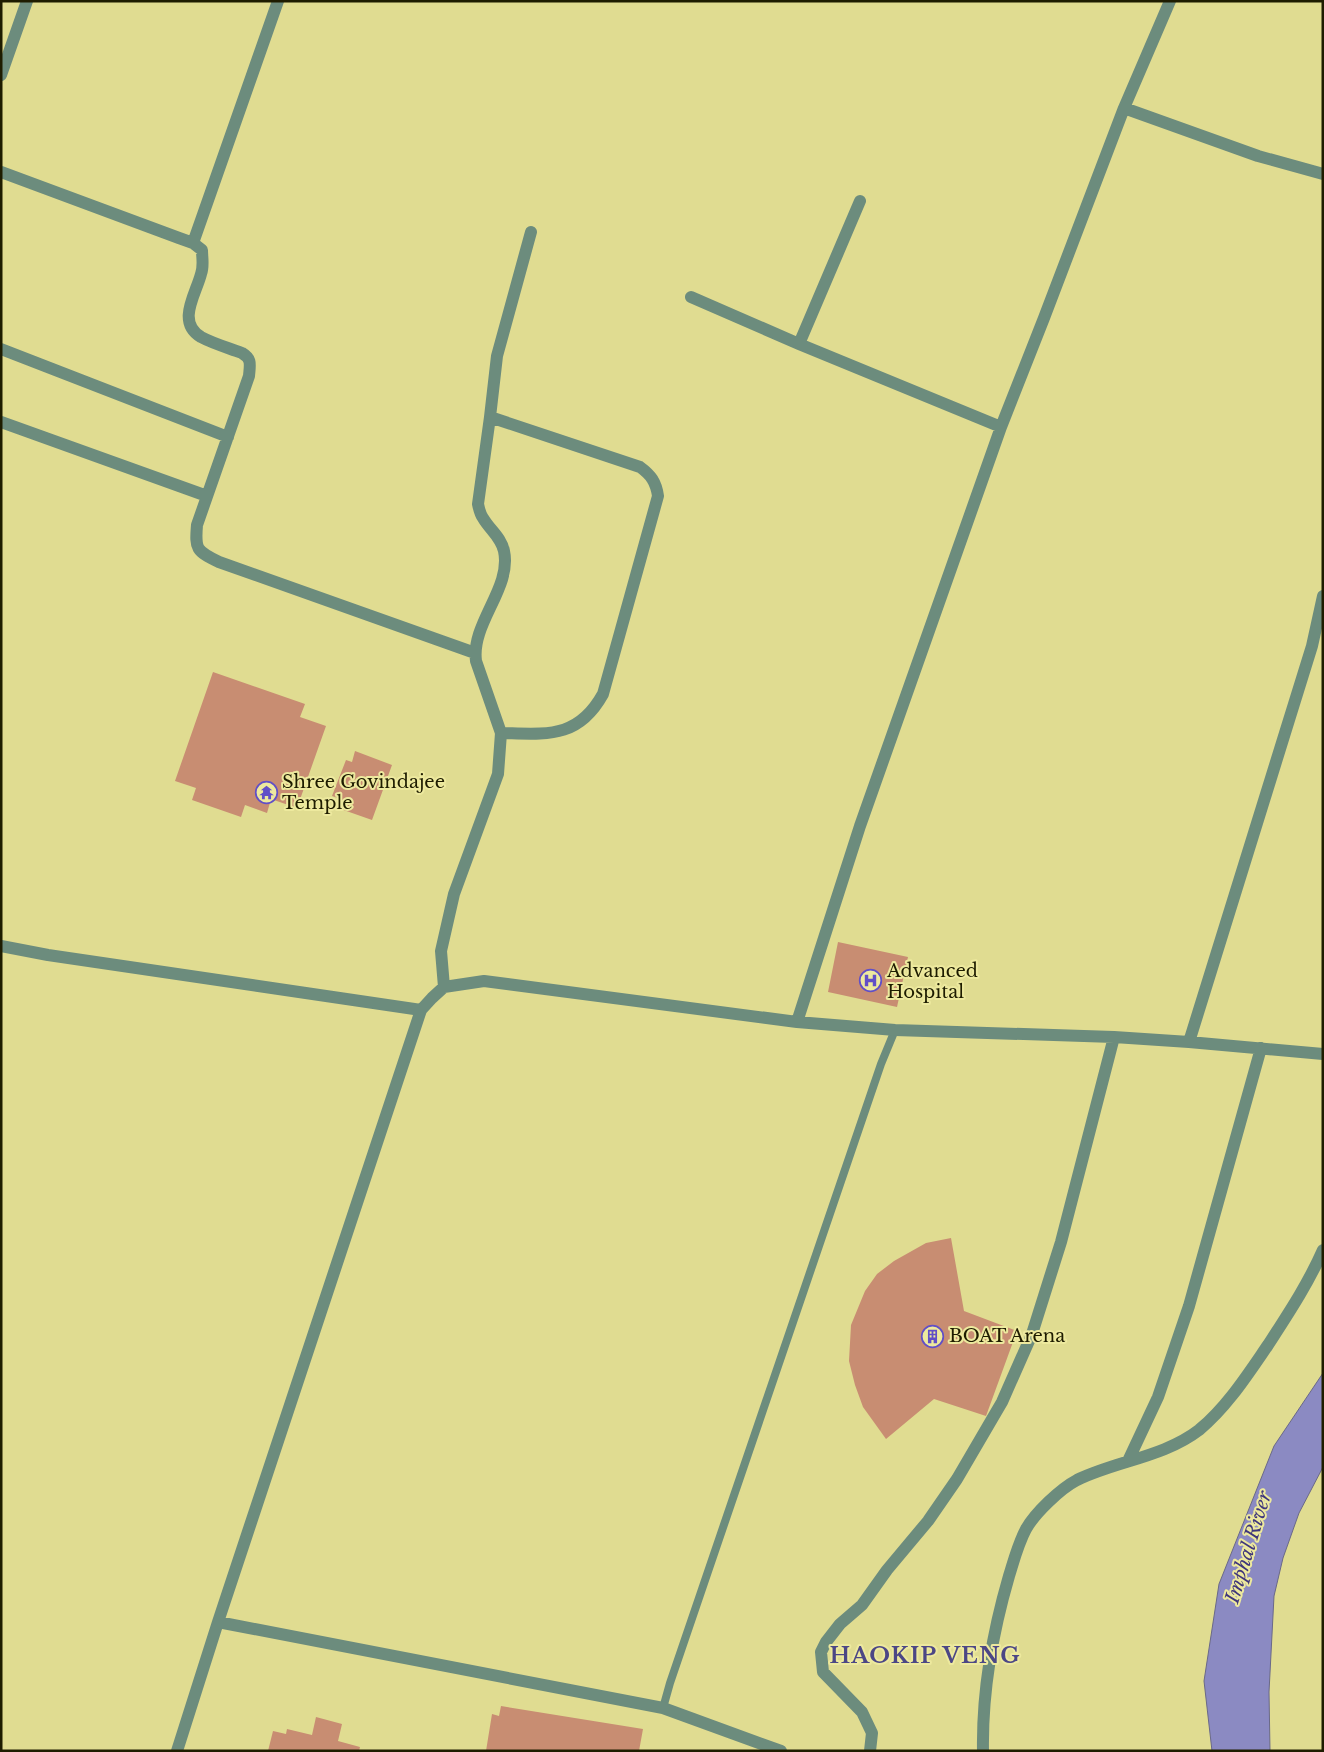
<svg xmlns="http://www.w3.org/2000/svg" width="1324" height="1752" font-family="'Libre Baskerville',serif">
  <rect width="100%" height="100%" fill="#e0dc91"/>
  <path fill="#8b8ac2" stroke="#6a6988" d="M1323,1373V1467L1299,1513L1283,1558L1274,1596L1269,1692L1270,1751H1212L1204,1681L1219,1584L1274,1446Z"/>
  <path fill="#c88d72" d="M213,672L305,704L300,717L326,726L297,808L271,799L267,813L245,805L241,817L192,800L196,788L175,781Z
    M355,751L392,765L372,820L335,807L338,798L332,796L346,760L352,762Z
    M838,942L908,957L897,1007L828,992Z
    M951,1238L964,1311L1017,1331L986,1416L934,1399L886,1439L863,1407L855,1385L849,1361L851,1325L865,1291L877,1274L894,1261L926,1243Z
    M501,1706L643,1729L639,1751H486L492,1714L499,1716Z
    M316,1717L342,1724L338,1741L360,1747L359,1751H268L273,1731L286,1734L287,1729L312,1735Z"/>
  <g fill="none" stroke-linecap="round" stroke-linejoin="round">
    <path stroke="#6c8c7d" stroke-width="8" d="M663,1708L670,1683L881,1064L895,1030"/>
    <path stroke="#6c8c7d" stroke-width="12" d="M1,75L27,1
      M1124,108L1258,156L1323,174
      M1,172L179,238L193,243L202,250C202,258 204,266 201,274C196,294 176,322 201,337C214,344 229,348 242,353C252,359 250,364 249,376L197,525C195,549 196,551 219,562L475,653
      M193,243L278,1
      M691,297L799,344L1001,427
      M799,344L860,201
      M1,349L228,437
      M490,417L640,467C651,475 656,482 658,496L603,694C578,739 547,734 501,733
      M1,422L207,496
      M1,946L48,955L421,1010
      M444,987L441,951L454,894L498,774L501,733L476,661C471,623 512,588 504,551C501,537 490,530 483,518C480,514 479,509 478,504L490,417L497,356L531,232
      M797,1022L860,826L1001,427L1044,318L1124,108L1170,1
      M1189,1042L1312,646L1323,596
      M1128,1461L1158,1397L1189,1306L1261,1048
      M218,1622L663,1708L781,1751
      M177,1751L218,1622L421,1010L432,998L444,987L484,981L797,1022L895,1030L1114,1037L1189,1042L1323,1054
      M870,1751L872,1733L862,1712L823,1672L821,1652L826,1642L840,1624L862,1605L887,1570L928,1521L957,1479L1002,1402L1032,1334L1061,1242L1114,1037
      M983,1751C982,1693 993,1631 1009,1576C1014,1560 1018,1544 1026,1529C1035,1513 1060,1489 1077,1480C1116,1461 1164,1457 1199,1430C1227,1407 1248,1374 1268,1345C1288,1314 1308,1284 1323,1250"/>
  </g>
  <defs>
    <symbol id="temple-ring" viewBox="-11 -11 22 22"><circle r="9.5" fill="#ede99e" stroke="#614fc7" stroke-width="1.5"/><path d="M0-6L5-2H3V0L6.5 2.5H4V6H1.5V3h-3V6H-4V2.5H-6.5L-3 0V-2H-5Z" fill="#614fc7"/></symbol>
    <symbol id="hospital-ring" viewBox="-11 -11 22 22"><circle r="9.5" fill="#ede99e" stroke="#614fc7" stroke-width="1.5"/><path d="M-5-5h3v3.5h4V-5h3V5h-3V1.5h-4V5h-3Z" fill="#614fc7"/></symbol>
    <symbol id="building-ring" viewBox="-11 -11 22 22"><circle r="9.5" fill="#ede99e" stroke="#614fc7" stroke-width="1.5"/><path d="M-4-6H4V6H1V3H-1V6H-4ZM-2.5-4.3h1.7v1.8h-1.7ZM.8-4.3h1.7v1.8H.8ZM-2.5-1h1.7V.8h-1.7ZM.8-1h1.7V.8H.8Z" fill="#614fc7"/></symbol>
  </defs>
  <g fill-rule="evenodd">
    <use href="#temple-ring" x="254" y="780" width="25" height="25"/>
    <use href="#hospital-ring" x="858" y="968" width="25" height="25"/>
    <use href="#building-ring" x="920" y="1324" width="25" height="25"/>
  </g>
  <g text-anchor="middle" stroke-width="4" stroke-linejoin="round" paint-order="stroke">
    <g font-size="18" fill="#1e1c00" stroke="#ede99e" text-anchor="start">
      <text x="282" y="788">Shree Govindajee<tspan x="282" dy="21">Temple</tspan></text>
      <text x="887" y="977">Advanced<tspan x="887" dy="21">Hospital</tspan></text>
      <text x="949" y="1342">BOAT Arena</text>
    </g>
    <g font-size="19" font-style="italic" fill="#3f367b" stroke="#ede99e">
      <text transform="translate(1248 1547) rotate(-73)" y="7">Imphal River</text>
    </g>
    <g font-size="22" font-weight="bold" letter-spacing="1" fill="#4c4785" stroke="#ede99e">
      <text x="925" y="1663">HAOKIP VENG</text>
    </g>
  </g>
  <rect width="1324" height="1752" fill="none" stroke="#1e1c00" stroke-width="5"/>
</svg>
